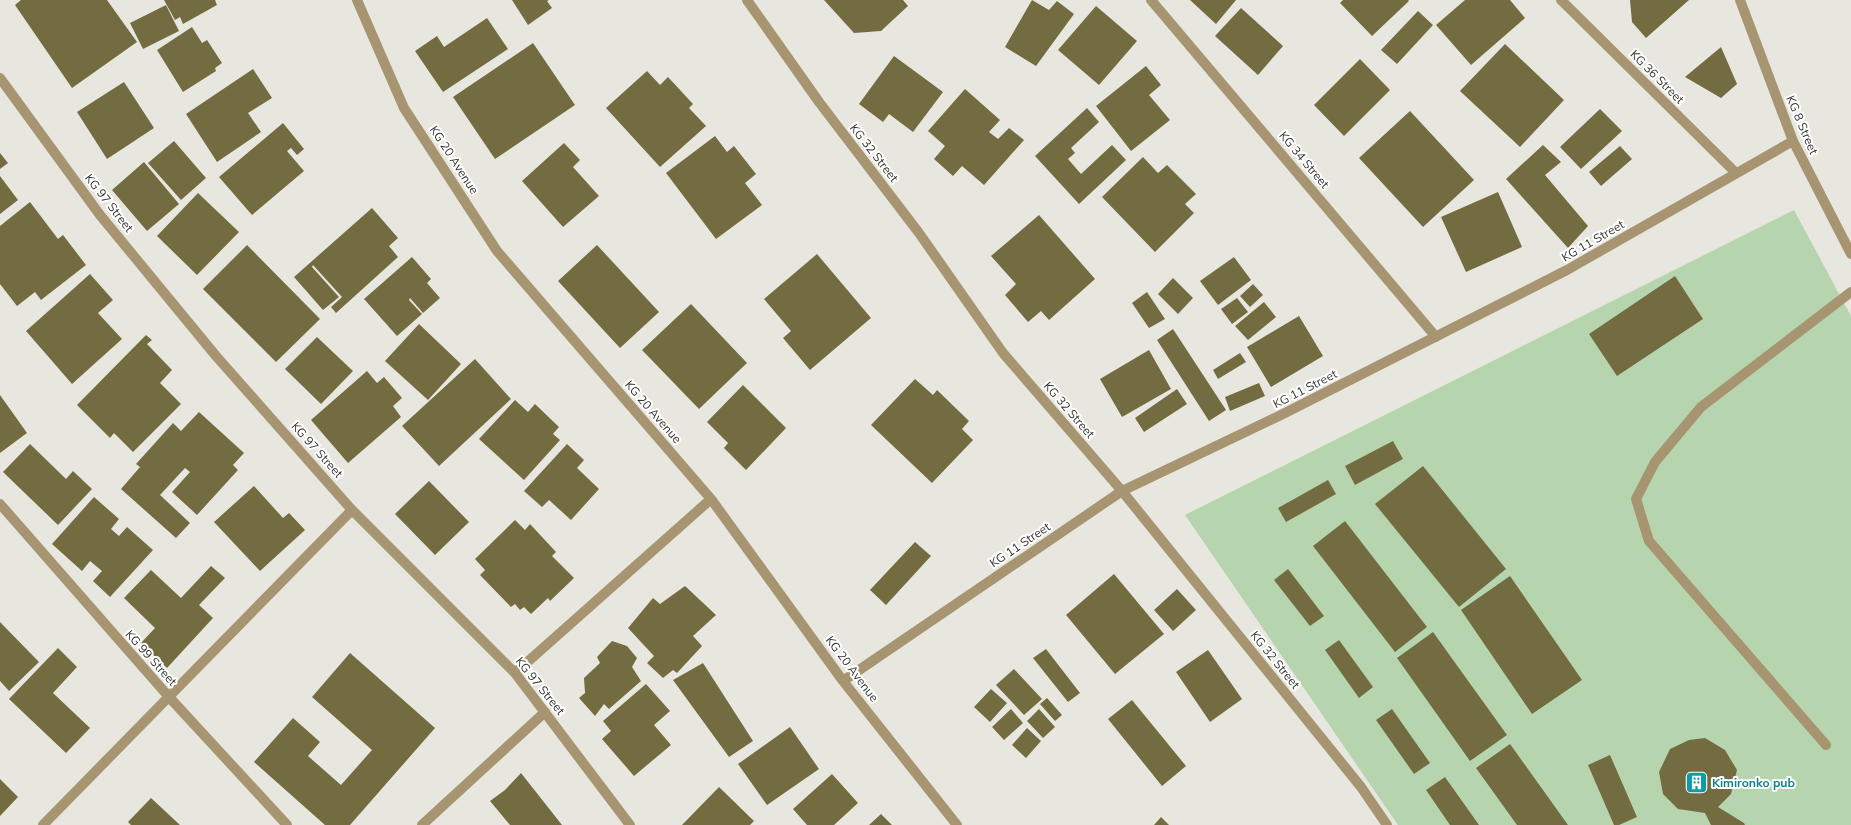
<svg xmlns="http://www.w3.org/2000/svg" width="1851" height="825" font-family="Mulish,sans-serif">
  <rect width="100%" height="100%" fill="#e8e7df"/>
  <path fill="#b6d5af" d="M1794,210L1851,316V825H1398L1185,515Z"/>
  <path fill="#736c41" d="M21,0H107L137,42L72,88L15,5Z
    M164,0H215L217,5L183,24L180,17L175,20Z
    M512,0H549L547,1L552,8L528,25Z
    M824,0H903L908,6L881,31L854,33Z
    M1032,0L1049,10L1057,1L1074,14L1036,66L1005,47Z
    M1190,0H1236L1216,24Z
    M1343,0H1408L1409,1L1372,36L1340,3Z
    M1465,0H1510L1525,18L1471,65L1436,25Z
    M1630,0H1689L1646,38L1632,22Z
    M166,5L179,31L143,49L130,23Z
    M1096,6L1137,41L1099,85L1058,50Z
    M1241,8L1283,46L1258,75L1215,36Z
    M1418,11L1433,25L1397,64L1381,50Z
    M487,18L508,49L443,92L415,51L437,36L444,47Z
    M192,27L202,43L207,40L222,63L215,68L216,71L183,92L157,50Z
    M533,43L575,105L495,159L453,97Z
    M1505,44L1564,100L1520,147L1460,91Z
    M1721,47L1737,84L1721,98L1685,77Z
    M894,56L943,92L913,132L889,114L883,122L859,104Z
    M1360,59L1390,90L1344,136L1314,105Z
    M1146,66L1161,85L1149,95L1170,120L1131,151L1096,106Z
    M253,69L272,98L248,113L261,132L217,162L186,114Z
    M647,71L660,85L668,77L693,104L689,108L706,126L660,167L606,108Z
    M124,82L154,128L107,159L77,112Z
    M965,89L1000,120L989,132L998,139L1009,128L1024,140L984,185L962,166L953,176L934,159L945,146L928,131Z
    M1087,108L1099,122L1071,148L1075,153L1068,159L1081,174L1112,145L1126,160L1079,204L1035,156Z
    M1600,109L1622,131L1581,169L1560,147Z
    M1410,111L1474,180L1423,227L1359,158Z
    M283,123L304,149L297,155L291,148L287,151L304,171L252,215L219,177Z
    M715,136L727,152L734,146L756,174L745,183L762,205L716,239L666,173Z
    M174,141L206,178L181,200L148,163Z
    M564,143L580,160L573,167L599,196L563,227L522,181Z
    M1543,145L1561,162L1545,175L1588,226L1568,248L1506,179Z
    M1620,146L1632,159L1601,186L1589,172Z
    M0,153L8,163L0,169Z
    M1143,157L1158,173L1167,165L1196,194L1185,204L1194,213L1155,252L1102,197Z
    M144,162L179,204L147,231L112,190Z
    M0,176L18,200L0,214Z
    M1498,192L1522,247L1466,272L1441,217Z
    M198,193L239,232L197,275L157,236Z
    M30,202L58,239L63,235L86,265L41,300L35,292L17,306L0,284V226Z
    M372,208L398,238L389,246L398,257L336,313L331,307L342,297L313,265L312,267L339,297L323,310L294,277Z
    M1039,215L1095,279L1049,320L1041,311L1028,322L1005,295L1016,284L991,256Z
    M247,245L320,319L276,362L203,289Z
    M597,245L659,312L620,348L558,281Z
    M817,254L871,318L810,370L783,338L791,331L764,299Z
    M412,257L431,279L427,283L440,298L423,313L410,298L409,300L422,314L397,336L364,299Z
    M1234,257L1251,280L1218,305L1200,281Z
    M90,274L113,300L98,313L122,339L72,384L26,331Z
    M1675,276L1703,319L1617,376L1589,334Z
    M1173,278L1193,298L1178,314L1158,294Z
    M1253,284L1263,295L1250,307L1240,296Z
    M1147,292L1165,319L1149,328L1132,303Z
    M1237,298L1248,312L1232,324L1221,309Z
    M1264,302L1276,317L1248,340L1235,326Z
    M691,304L747,363L699,409L642,350Z
    M1299,316L1323,356L1271,387L1247,347Z
    M419,324L461,364L428,400L385,361Z
    M1173,329L1226,410L1209,421L1157,340Z
    M146,335L152,340L147,344L172,370L160,383L181,404L133,452L114,433L110,438L77,405Z
    M317,337L353,371L321,404L285,369Z
    M1149,350L1171,389L1122,417L1100,379Z
    M1240,353L1246,362L1218,379L1213,370Z
    M475,359L511,399L439,466L402,426Z
    M367,371L377,383L384,377L402,398L393,406L401,417L348,463L311,420Z
    M915,379L933,395L937,390L969,421L962,429L973,440L932,483L871,425Z
    M1259,383L1265,396L1230,411L1225,397Z
    M743,385L786,428L746,470L724,448L728,443L707,422Z
    M1177,389L1187,404L1144,432L1135,418Z
    M0,395L27,433L0,453Z
    M515,400L528,412L535,404L559,427L553,434L560,440L524,480L479,439Z
    M199,412L244,453L233,465L238,470L197,515L172,492L190,472L185,468L160,495L190,523L176,538L121,489L140,467L136,464L173,423L181,431Z
    M1393,441L1403,459L1355,485L1345,466Z
    M30,444L66,479L73,471L92,489L58,525L3,472Z
    M567,444L584,460L577,468L599,489L571,520L549,500L542,507L524,491Z
    M1423,466L1506,569L1459,607L1375,504Z
    M1328,480L1336,494L1286,522L1278,508Z
    M429,481L469,522L435,555L395,514Z
    M254,486L283,518L289,513L305,530L260,571L214,522Z
    M94,497L119,519L111,529L119,536L127,527L153,550L110,597L93,581L102,571L90,561L82,571L52,544Z
    M515,520L525,530L530,524L556,552L552,556L574,578L550,601L548,598L531,614L524,607L520,610L515,604L511,607L480,575L485,570L475,559Z
    M1345,521L1427,627L1395,652L1313,546Z
    M915,542L931,556L886,605L870,590Z
    M211,566L225,578L199,605L213,618L167,668L141,643L155,628L124,598L151,570L181,598Z
    M1288,569L1324,616L1310,626L1274,580Z
    M1114,574L1164,634L1115,674L1066,615Z
    M1510,576L1582,680L1532,714L1461,610Z
    M685,586L716,615L693,636L702,646L677,673L673,670L663,678L647,663L654,656L628,628L653,598L660,604Z
    M1177,589L1196,610L1173,631L1154,610Z
    M0,622L39,662L9,691L0,681Z
    M1433,632L1507,735L1470,761L1397,658Z
    M1339,640L1373,687L1359,698L1325,650Z
    M612,641L627,646L637,658L632,667L641,681L609,709L604,704L595,716L579,698L585,693L584,678L600,663L597,657Z
    M58,648L77,667L53,693L90,728L66,753L9,699Z
    M1046,649L1080,693L1068,702L1033,658Z
    M1208,650L1242,699L1210,722L1176,672Z
    M350,653L435,728L350,825H325L254,762L293,718L320,742L308,756L341,785L372,750L312,697Z
    M703,663L753,741L729,757L673,680Z
    M1014,669L1042,699L1024,715L996,685Z
    M646,684L670,711L654,725L671,745L634,776L602,739L611,731L603,721Z
    M991,689L1007,703L990,722L974,707Z
    M1047,698L1062,715L1055,721L1040,704Z
    M1132,700L1186,766L1162,786L1108,719Z
    M1011,709L1023,723L1004,740L992,727Z
    M1039,709L1055,727L1043,738L1027,721Z
    M1392,709L1430,763L1414,774L1376,720Z
    M790,727L819,769L767,805L738,764Z
    M1027,728L1041,741L1026,758L1012,745Z
    M1705,738L1725,750L1737,770L1731,794L1718,807L1744,823L1745,825H1711L1705,813L1678,809L1663,794L1659,772L1670,749L1689,740Z
    M1510,744L1568,825H1517L1476,768Z
    M1610,755L1637,817L1619,825H1614L1588,765Z
    M521,773L562,825H510L490,801L505,790Z
    M832,774L858,803L834,825H807L793,809Z
    M1445,777L1479,825H1450L1426,790Z
    M0,779L18,797L0,816Z
    M719,787L754,821L750,825H682Z
    M151,798L180,825H131L128,822Z
    M881,814L892,825H869Z
    M1161,817L1169,825H1154Z"/>
  <g fill="none" stroke-linecap="round" stroke-linejoin="round">
    <path stroke="#a69570" stroke-width="10" d="M1826,745L1649,541L1636,499L1655,462L1701,407L1851,292"/>
    <path stroke="#a69570" stroke-width="10" d="M357,0L404,108L497,251L711,499L843,681L957,825
      M747,0L819,102L919,233L1003,353L1122,491L1361,787L1387,825
      M1151,0L1436,337
      M1561,0L1736,173
      M1740,0L1793,141L1851,254
      M0,78L100,215L216,356L352,510L515,673L630,825
      M0,504L169,697L287,825
      M515,673L711,499
      M843,681L1122,491L1281,415L1567,270L1793,141
      M43,825L352,510
      M422,825L545,712"/>
  </g>
  <defs>
    <symbol id="building-square" viewBox="-11 -11 22 22"><rect x="-9" y="-9" width="18" height="18" rx="4" fill="#0f9aa8" stroke="#fff"/><path d="M-4-6H4V6H1V3H-1V6H-4ZM-2.5-4.3h1.7v1.8h-1.7ZM.8-4.3h1.7v1.8H.8ZM-2.5-1h1.7V.8h-1.7ZM.8-1h1.7V.8H.8Z" fill="#fff"/></symbol>
  </defs>
  <g fill-rule="evenodd">
    <use href="#building-square" x="1684" y="770" width="25" height="25"/>
  </g>
  <g text-anchor="middle" stroke-width="4" stroke-linejoin="round" paint-order="stroke">
    <g font-size="12" fill="#343330" stroke="#fff">
      <text transform="translate(1657 77) rotate(45)" y="4">KG 36 Street</text>
      <text transform="translate(1802 125) rotate(67)" y="4">KG 8 Street</text>
      <text transform="translate(874 153) rotate(52)" y="4">KG 32 Street</text>
      <text transform="translate(454 160) rotate(57)" y="4">KG 20 Avenue</text>
      <text transform="translate(1304 160) rotate(50)" y="4">KG 34 Street</text>
      <text transform="translate(109 203) rotate(52)" y="4">KG 97 Street</text>
      <text transform="translate(1593 241) rotate(-30)" y="4">KG 11 Street</text>
      <text transform="translate(1305 389) rotate(-27)" y="4">KG 11 Street</text>
      <text transform="translate(1069 410) rotate(49)" y="4">KG 32 Street</text>
      <text transform="translate(653 412) rotate(49)" y="4">KG 20 Avenue</text>
      <text transform="translate(317 450) rotate(48)" y="4">KG 97 Street</text>
      <text transform="translate(1020 545) rotate(-34)" y="4">KG 11 Street</text>
      <text transform="translate(151 658) rotate(48)" y="4">KG 99 Street</text>
      <text transform="translate(1275 660) rotate(51)" y="4">KG 32 Street</text>
      <text transform="translate(852 669) rotate(53)" y="4">KG 20 Avenue</text>
      <text transform="translate(540 686) rotate(51)" y="4">KG 97 Street</text>
    </g>
    <g font-size="12" font-weight="bold" fill="#0d838f" stroke="#fff" text-anchor="start">
      <text x="1712" y="787">Kimironko pub</text>
    </g>
  </g>
</svg>
